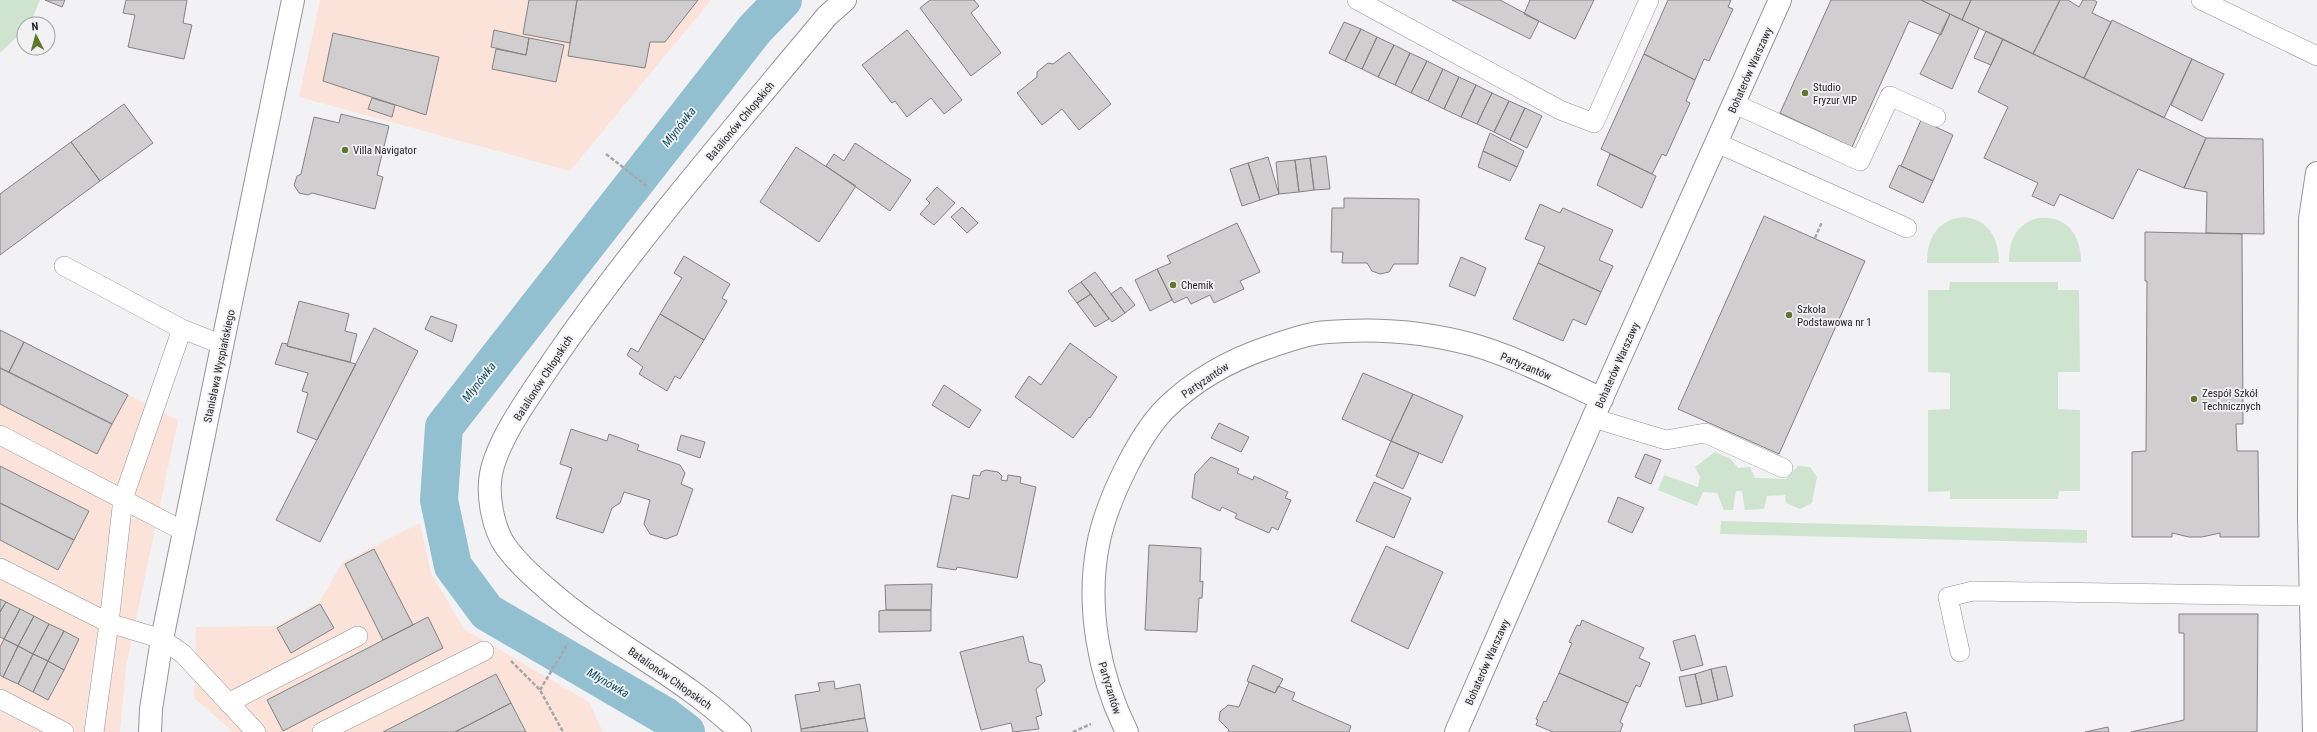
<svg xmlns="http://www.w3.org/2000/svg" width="2317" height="732" font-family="'Roboto Condensed',sans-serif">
  <rect width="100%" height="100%" fill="#f2f2f5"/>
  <path fill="#fbe3da" d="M320,0H711L570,171L299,97Z
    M24,342L178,420L126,667L120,732H0V368L9,372Z
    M420,523L431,573L464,629L589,702L603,732H233L194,698L196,627L276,626L319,602L343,562Z"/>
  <path fill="#cee4ce" d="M0,0H40L30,24H24V30L0,53Z
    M1963,217C1989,219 1999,239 1999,263H1927C1927,239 1937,220 1963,217Z
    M2038,218C2067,215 2081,235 2081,262H2009C2009,241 2016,224 2038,218Z
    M1950,282H2058V290H2079L2080,372H2058V409L2080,410V491H2059L2058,499H1950V491L1928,492V410L1950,409V373L1928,372V290H1949Z
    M1715,452L1731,459L1738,468L1750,467L1755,478L1786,479L1798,466L1810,467L1817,477L1812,503L1800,509L1786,503L1785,495L1767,496L1764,509L1745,510L1742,491H1736L1733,510H1724L1717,493L1703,492L1697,506L1658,490L1664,475L1698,487L1700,477L1695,467Z
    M1721,521L2087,530V543L1720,534Z"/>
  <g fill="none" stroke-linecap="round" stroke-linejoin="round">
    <path stroke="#92c0d1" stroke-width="38" d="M686,732L665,716L487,612L453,566L439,500L444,427L755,29L783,0"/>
  </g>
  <path fill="#d1ced0" stroke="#838183" d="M45,0H65L62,7Z
    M126,0H187L183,23L192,25L184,59L128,47L135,15L123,13Z
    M529,0H577L570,43L523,34Z
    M577,0H698L665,42H650L645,68L568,56Z
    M930,0H974L979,6L971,13L1001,53L971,76L920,8Z
    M1452,0H1500L1539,21L1530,39Z
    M1530,0H1594L1575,39L1524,14Z
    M1668,0H1731L1728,7L1733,9L1709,61L1704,59L1695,80L1644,54Z
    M1831,0H1921L1950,14L1941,35L1909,21L1852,147L1780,113Z
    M1921,0H1971L1962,20Z
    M1971,0H2060L2033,54L1962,20Z
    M2060,0H2068L2079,7L2083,0H2094L2097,2L2092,13L2111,22L2084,78L2033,54Z
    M1950,14L1979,28L1952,89L1920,74Z
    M2112,20L2192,59L2164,118L2084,78Z
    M1344,22L1361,29L1345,61L1329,53Z
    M1361,29L1377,37L1362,69L1345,61Z
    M494,30L529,38L526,55L491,47Z
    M907,30L962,100L944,114L931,98L907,117L895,101L892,103L862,65Z
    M1986,31L2003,39L1991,65L1974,58Z
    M333,33L439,57L426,115L323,81Z
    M1377,37L1394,45L1378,77L1362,69Z
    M529,38L564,45L556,82L492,69L496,49L526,55Z
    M2003,39L2206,138L2184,188L2138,169L2113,219L2060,194L2054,206L2032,196L2038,183L1984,158L2008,107L1978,92Z
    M1394,45L1410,53L1395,85L1378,77Z
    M1069,52L1111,104L1079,130L1062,109L1042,125L1017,93L1037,77V72L1048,63L1053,64Z
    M1410,53L1427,61L1411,93L1395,85Z
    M1644,54L1695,80L1686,101L1690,103L1666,156L1662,154L1652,174L1601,149Z
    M2192,59L2224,74L2202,121L2171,105Z
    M1427,61L1443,69L1428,101L1411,93Z
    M1443,69L1459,77L1444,109L1428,101Z
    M1459,77L1476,85L1461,117L1444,109Z
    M1476,85L1492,93L1477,124L1461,117Z
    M1492,93L1509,101L1494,132L1477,124Z
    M372,98L395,105L392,117L368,109Z
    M1509,101L1525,108L1510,140L1494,132Z
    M124,104L153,143L100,181L71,142Z
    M1525,108L1542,116L1527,148L1510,140Z
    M341,114L389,126L377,175L383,177L375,209L312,193L308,195L299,193L294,185L297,176L301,174L314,117L339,123Z
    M1921,120L1953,135L1933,181L1901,166Z
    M1490,133L1524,151L1517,167L1483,151Z
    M2206,138L2263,139L2264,234L2206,233L2207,192L2184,188Z
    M71,142L100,181L0,255V194Z
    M855,143L911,180L890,211L826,166L834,154L844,161Z
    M796,147L856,186L819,242L760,202Z
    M1483,151L1517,167L1510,181L1478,167Z
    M1610,154L1656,176L1642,208L1597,185Z
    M1326,156L1330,189L1314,190L1310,158Z
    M1268,157L1279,194L1260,200L1248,163Z
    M1310,158L1314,190L1299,192L1295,160Z
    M1295,160L1299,192L1279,194L1276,162Z
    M1248,163L1260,200L1242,206L1230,169Z
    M1899,165L1933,181L1923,203L1889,187Z
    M937,187L955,203L934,225L920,214L930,203L926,199Z
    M1344,198L1419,199L1418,264H1394L1389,272L1380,274L1372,271L1367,263H1342L1343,252H1331L1332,208H1344Z
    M1540,204L1560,213L1563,208L1613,230L1599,260L1613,266L1601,292L1538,263L1545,247L1525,239Z
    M962,207L978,223L967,233L951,217Z
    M1764,216L1865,261L1779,454L1678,409Z
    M1237,223L1260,272L1240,281L1244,289L1214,303L1210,295L1191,304L1187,297L1174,303L1157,269L1171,263L1167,256Z
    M2145,232L2242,234L2243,424H2236L2237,451H2258L2259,537H2220V533L2202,537H2189L2172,533V537H2132V452L2146,451L2147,281H2145Z
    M684,256L730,284L722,298L727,301L704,340L660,314L682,278L674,273Z
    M1461,257L1486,268L1475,296L1449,286Z
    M1538,263L1601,292L1586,325L1573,319L1563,341L1513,319Z
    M1157,269L1172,300L1150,311L1135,280Z
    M1095,272L1125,313L1112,322L1081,282Z
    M1081,282L1091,294L1077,303L1068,291Z
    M1121,287L1135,305L1125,313L1111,294Z
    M1091,294L1109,319L1095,327L1077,303Z
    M299,301L349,314L345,331L357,334L350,362L287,346Z
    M660,314L704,340L680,379L675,376L667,391L639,374L643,367L627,355L631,348L638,352Z
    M431,316L457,325L452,342L425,329Z
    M374,328L418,351L320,542L276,520Z
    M0,330L24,342L9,372L0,368Z
    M24,342L128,395L112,424L9,372Z
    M282,343L288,344L287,346L356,364L317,440L297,432L308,393L302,391L308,373L275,364Z
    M1070,343L1117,377L1090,418L1089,417L1073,438L1015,397L1029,376L1041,385Z
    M0,368L112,424L97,454L0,404Z
    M1363,373L1413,394L1391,441L1342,419Z
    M944,385L981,410L969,428L932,405Z
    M1413,394L1463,416L1442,463L1391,441Z
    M1219,423L1249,437L1241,452L1211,438Z
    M571,429L607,441L609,434L639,445L637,450L680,465L685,473L681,484L693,489L677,535L666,539L650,534L644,524L650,500L624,492L620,503L612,508L603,533L556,518L572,468L560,464Z
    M681,435L705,442L700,458L677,450Z
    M1391,441L1419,453L1403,489L1376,476Z
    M1645,454L1661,460L1651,484L1635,477Z
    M1211,457L1239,469L1237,473L1253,480L1254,476L1288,492L1285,498L1291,500L1278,530L1272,527L1269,533L1235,518L1237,514L1222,507L1220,511L1192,498L1195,474Z
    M0,466L89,511L74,540L0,503Z
    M986,470L998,472L1002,476L1001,480L1007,481L1008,475L1021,477L1020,483L1036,487L1017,578L957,567L956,570L937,567L952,495L969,499L973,475L980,476L981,472Z
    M1374,482L1411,498L1394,538L1356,521Z
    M1618,497L1644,508L1632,533L1608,522Z
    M0,503L74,540L58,570L0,540Z
    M1149,545L1201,548L1200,582L1203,581L1202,598H1199L1197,632L1145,630Z
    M1386,546L1443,572L1408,649L1351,621Z
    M374,549L413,625L383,640L345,564Z
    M932,584L931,610H886L885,585Z
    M0,599L6,602L0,612Z
    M6,602L20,609L4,639L0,637V612Z
    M320,604L334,628L291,653L277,628Z
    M20,609L34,616L18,646L4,639Z
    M886,610H931V631L879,632V611Z
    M2179,614H2258L2257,732H2131L2184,720V633H2179Z
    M34,616L49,624L33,654L18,646Z
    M428,617L443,648L283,731L267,700Z
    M1582,620L1644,648L1639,658L1650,663L1640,687L1636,685L1628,703L1559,673L1572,643L1569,642L1577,625L1580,626Z
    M49,624L64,631L48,661L33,654Z
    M64,631L79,639L64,670L48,661Z
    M1695,635L1703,665L1681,671L1673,641Z
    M1023,636L1029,662L1041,665L1045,681L1036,689L1042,715L1036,717L1039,729L1013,732L1011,723L981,730L960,652Z
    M4,639L18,646L3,677L0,675V647Z
    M18,646L33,654L18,684L3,677Z
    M33,654L48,661L33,692L18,684Z
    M48,661L64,670L48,700L33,692Z
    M1253,665L1283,679L1275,693L1247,681Z
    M1726,666L1733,696L1718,700L1711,669Z
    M1711,669L1718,700L1702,704L1695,674Z
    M1559,673L1628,703L1620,722L1623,724L1620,732H1553L1536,725L1538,720L1536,719L1544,701L1546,702Z
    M496,674L511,703L455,732H383Z
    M1695,674L1702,704L1686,707L1679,677Z
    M834,681L835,689L860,684L865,718L801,729L795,695L820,691L818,683Z
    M1249,682L1275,693L1278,686L1295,693L1292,700L1351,726L1349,732H1228L1229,730L1219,720L1220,712L1228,705L1239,707Z
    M511,703L526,732H455Z
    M1906,712L1911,732H1855L1854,725Z
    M865,718L868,732H801V729Z
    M2108,727L2109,732H2085Z"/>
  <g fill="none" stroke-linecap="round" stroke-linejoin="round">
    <defs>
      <path id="service" d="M1357,0L1560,110L1594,123L1649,0
        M2201,0L2317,56
        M1735,104L1860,161L1890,96L1936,117
        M1717,143L1907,228
        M64,266L182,329L223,345
        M1593,418L1666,440L1705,433L1783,468
        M0,435L185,532
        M0,568L109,623L162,639L183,654L256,732
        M1960,652L1948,597L1973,591L2311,596
        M0,699L64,732
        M228,703L358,636
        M94,732L109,623L123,499L182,329
        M322,732L484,651"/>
      <path id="minor" d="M150,732L151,709L162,639L293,0
        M740,732C682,675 606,642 546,588C532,576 517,562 506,547C493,529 487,496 491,474C498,437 534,390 555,358C638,238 734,128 827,16L845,0
        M1127,732C1099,676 1086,607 1098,545C1103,518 1114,492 1126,468C1136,448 1148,427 1164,410C1194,380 1232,359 1272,346C1290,340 1309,333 1328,332C1376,328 1427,332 1474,345C1518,358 1560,380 1602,399
        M1456,732L1593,418L1780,0"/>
      <path id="tertiary" d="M2314,732L2309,518L2310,219L2317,173"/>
    </defs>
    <use href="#service" stroke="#949497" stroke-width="20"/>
    <use href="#minor" stroke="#949497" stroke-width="24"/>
    <use href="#tertiary" stroke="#949497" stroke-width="24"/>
    <path stroke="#a7a7a9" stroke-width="2.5" stroke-dasharray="4 2" stroke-linecap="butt" d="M606,154L647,186
      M1815,238L1822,222
      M511,661L540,690L563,732
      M540,690L568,643
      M1073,732L1091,724"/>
    <use href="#service" stroke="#fff" stroke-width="19"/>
    <use href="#minor" stroke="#fff" stroke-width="22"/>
    <use href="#tertiary" stroke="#fff" stroke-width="22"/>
  </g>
  <g fill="#5e782b" stroke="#f2f2f5" stroke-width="1.5">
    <circle cx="1805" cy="93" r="4"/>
    <circle cx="345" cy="150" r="4"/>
    <circle cx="1173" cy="285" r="4"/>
    <circle cx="1789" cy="315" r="4"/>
    <circle cx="2194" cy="399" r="4"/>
  </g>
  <g text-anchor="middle" stroke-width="3.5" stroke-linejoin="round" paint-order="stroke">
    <g font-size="11" fill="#282829" stroke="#f2f2f5">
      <text transform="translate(1750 70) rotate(-66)" y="4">Bohaterów Warszawy</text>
      <text transform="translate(740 121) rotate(-50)" y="4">Batalionów Chłopskich</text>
      <text transform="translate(1617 365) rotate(-66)" y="4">Bohaterów Warszawy</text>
      <text transform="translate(219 366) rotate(-78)" y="4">Stanisława Wyspiańskiego</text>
      <text transform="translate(1526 366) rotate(23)" y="4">Partyzantów</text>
      <text transform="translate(543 378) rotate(-57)" y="4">Batalionów Chłopskich</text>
      <text transform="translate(1205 380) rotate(-34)" y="4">Partyzantów</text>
      <text transform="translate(1487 662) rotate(-66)" y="4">Bohaterów Warszawy</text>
      <text transform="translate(670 678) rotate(35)" y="4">Batalionów Chłopskich</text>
      <text transform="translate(1110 688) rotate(73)" y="4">Partyzantów</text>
    </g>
    <g font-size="11" fill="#282829" stroke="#f2f2f5" text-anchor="start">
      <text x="1813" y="91">Studio<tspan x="1813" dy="13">Fryzur VIP</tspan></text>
      <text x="353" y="154">Villa Navigator</text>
      <text x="1181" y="289">Chemik</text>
      <text x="1797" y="313">Szkoła<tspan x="1797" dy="13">Podstawowa nr 1</tspan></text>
      <text x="2202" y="397">Zespół Szkół<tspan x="2202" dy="13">Technicznych</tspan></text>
    </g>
    <g font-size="12" font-style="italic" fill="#0f4e60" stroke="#f2f2f5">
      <text transform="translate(679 127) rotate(-52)" y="4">Młynówka</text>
      <text transform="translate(479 382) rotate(-52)" y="4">Młynówka</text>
      <text transform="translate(608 683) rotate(30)" y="4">Młynówka</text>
    </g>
  </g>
  <g transform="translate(36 36) rotate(354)"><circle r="19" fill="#f2f2f5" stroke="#a1a1a3"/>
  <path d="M0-3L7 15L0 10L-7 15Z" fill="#5e782b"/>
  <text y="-6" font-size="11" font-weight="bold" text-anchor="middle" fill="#282829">N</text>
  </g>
</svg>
